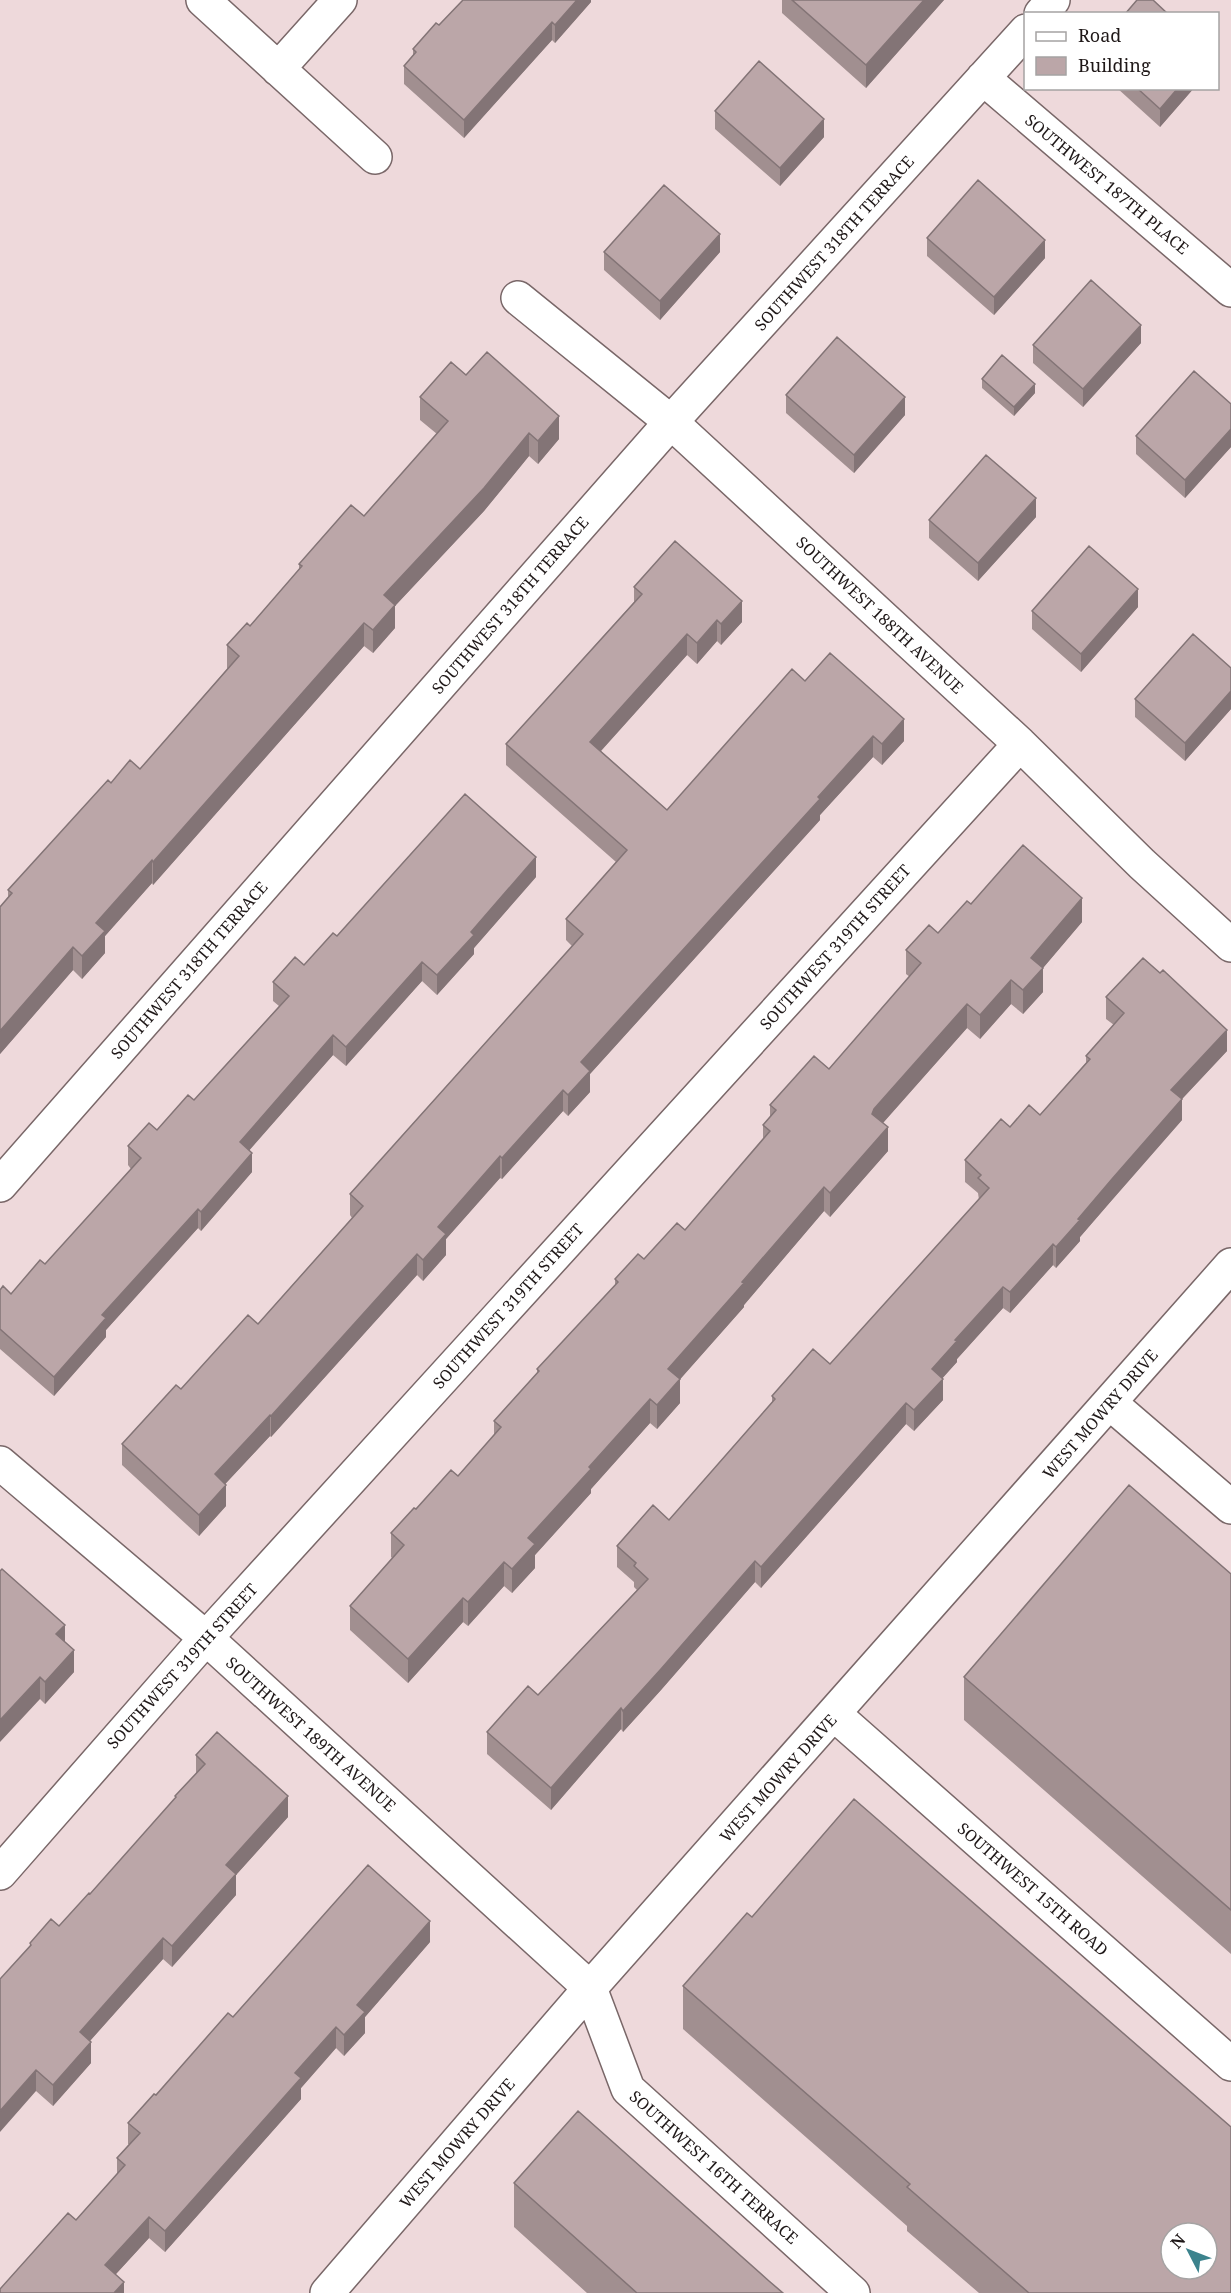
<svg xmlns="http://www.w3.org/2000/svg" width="1231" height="2293" font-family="'Noto Serif',serif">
  <rect width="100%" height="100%" fill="#eed9db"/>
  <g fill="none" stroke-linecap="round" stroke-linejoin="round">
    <defs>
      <path id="minor" d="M203,0L375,157
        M1041,14L1053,0
        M278,69L340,0
        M983,78L1231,290
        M518,298L671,422L1020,744L1142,864L1231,945
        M0,1185L671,422L1026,31
        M1110,1403L1231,1507
        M0,1463L206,1638L590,1988L628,2089L853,2293
        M834,1714L1231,2064
        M0,1873L206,1638L1020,744
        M327,2293L590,1988L1231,1265"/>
    </defs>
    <use href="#minor" stroke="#796768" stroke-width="36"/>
    <use href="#minor" stroke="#fff" stroke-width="33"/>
  </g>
  <path fill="#a18f90" d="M591,0V2L555,43L552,40L464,138L404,84V66L413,56V49L439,25Z
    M782,0H944L866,88L782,13Z
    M1117,88H1194L1160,127Z
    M715,111L824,137L780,186L715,129Z
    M927,238L1045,258L994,315L927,256Z
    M604,252H720L660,320L604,270Z
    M1141,343L1083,407L1033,363V345Z
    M466,375L559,439L538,464L529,456L484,511L395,606V628L373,653L364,646L153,885L152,883L105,936V953L82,979L73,970L0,1054V907L8,897V890L111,783L140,769L227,669V645L250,626L299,570V564L364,516L437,434L420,420V397Z
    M982,379L1035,393L1014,416L982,388Z
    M786,395L905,415L854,473L786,413Z
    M1231,404V447L1185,498L1136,454V436Z
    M1036,517L978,581L929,538V520Z
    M634,587L742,622L721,645L717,641L697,664L687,655L601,751L667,810L805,681L904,741L882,765L873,757L820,815V820L590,1074V1092L568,1116L563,1111L502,1179L500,1178L446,1239V1255L423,1281L417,1275L271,1437L270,1436L225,1484L226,1506L199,1536L122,1465V1444L181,1389L258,1324L352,1218L350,1215V1194L572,946L566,940V919L616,862L506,765V744L634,602Z
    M1138,607L1081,672L1032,629V611Z
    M1231,668V709L1185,761L1135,717V699Z
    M536,877L474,948V954L437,995L422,981L346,1066L333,1055L249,1150L252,1172L201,1231L198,1228L106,1330V1337L54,1396L0,1349V1290L11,1294L45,1264L131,1169L128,1165V1146L157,1130L194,1100L279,1006L273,1001V982L304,965L337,936Z
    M971,904L1082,922L1043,968V992L1023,1014L1011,1004L980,1039L967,1028L883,1123L888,1151L830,1217L824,1211L744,1305V1307L680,1379V1403L657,1429L650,1423L591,1489V1493L535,1555V1568L512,1593L504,1586L468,1626L463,1622L408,1683L350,1630V1606L392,1558L391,1557V1533L416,1509L458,1476L494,1436V1421L537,1373V1369L615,1285V1279L685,1230L763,1139V1125L770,1117V1105L829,1069L910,977L906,974V950L938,933Z
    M1106,997L1227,1051L1182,1099V1120L1112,1200L1080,1237V1241L1056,1268L1053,1265L1010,1313L1003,1308L957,1359V1362L942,1378L943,1400L914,1431L906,1424L761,1588L755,1582L661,1690L623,1732L621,1729L551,1810L487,1754V1732L538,1695L637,1590L634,1587V1582L617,1567V1546L669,1520L772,1403V1396L830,1364L979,1200L978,1193L965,1182V1160L1010,1127L1040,1115L1086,1063V1056L1114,1025L1106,1019Z
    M0,1571L65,1642L74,1672L45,1704L40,1699Z
    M1231,1574V1954L964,1720V1677Z
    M196,1755L288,1817L236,1875V1895L172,1967L163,1959L90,2041L91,2063L53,2106L36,2091L30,1943L59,1926L90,1894L175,1799V1796L196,1774Z
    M430,1942L365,2017V2033L344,2056L336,2048L301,2088V2099L165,2252L149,2238L115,2275L124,2293L76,2220L117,2174V2158L129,2144H128V2123L233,2017Z
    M683,1986L1231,2293H979L907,2231V2226L683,2029Z
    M514,2183L783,2293H587L514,2227Z"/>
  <path fill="#837476" d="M577,0H591V2L555,43V25Z
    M924,0H944L866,88V65Z
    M552,22V40L464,138V120Z
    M1178,88H1194L1160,127V109Z
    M824,119V137L780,186V168Z
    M720,234V252L660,320V301Z
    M1045,240V258L994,315V297Z
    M1141,325V343L1083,407V389Z
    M1035,384V393L1014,416V407Z
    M905,397V415L854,473V455Z
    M559,416V439L538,464V441Z
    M1231,429V447L1185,498V480Z
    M529,433V456L484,511L395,606V628L373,653V630L384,595Z
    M1036,498V517L978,581V563Z
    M1138,589V607L1081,672V654Z
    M742,601V622L721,645V624Z
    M717,620V641L697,664V643Z
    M364,623V646L153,885V862Z
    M687,634V655L590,763V742Z
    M1231,691V709L1185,761V743Z
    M904,719V741L882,765V744Z
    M873,736V757L820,815V820L590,1074V1092L568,1116V1095L581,1062Z
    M536,857V877L474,948V954L437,995V975L471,932Z
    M152,860V883L105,936V953L82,979V956L96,923Z
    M1082,898V922L1043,968V992L1023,1014V990L1031,958Z
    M73,947V970L0,1054V1031Z
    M422,962V981L346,1066V1047Z
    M1011,980V1004L980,1039V1015Z
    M967,1004V1028L874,1133L872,1114L874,1109Z
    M1227,1030V1051L1182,1099V1120L1112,1200L1080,1237V1241L1056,1268V1247L1078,1219L1171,1090Z
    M333,1035V1055L240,1161V1142Z
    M563,1090V1111L502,1179V1158Z
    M888,1127V1151L830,1217V1193Z
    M252,1153V1172L201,1231V1212Z
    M500,1156V1178L446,1239V1255L423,1281V1260L438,1227Z
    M824,1187V1211L744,1305V1307L668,1393V1369Z
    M198,1209V1228L106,1330V1337L54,1396V1377L102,1315Z
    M1053,1244V1265L1010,1313V1292Z
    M417,1254V1275L271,1437V1416Z
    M1003,1287V1308L957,1359V1362L932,1390V1369L955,1340Z
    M680,1379V1403L657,1429V1405Z
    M943,1379V1400L914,1431V1410Z
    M650,1399V1423L591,1489V1493L535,1555V1568L512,1593V1569L528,1538L589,1467Z
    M906,1403V1424L761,1588V1567Z
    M270,1415V1436L215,1495V1474Z
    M226,1485V1506L199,1536V1515Z
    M755,1561V1582L661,1690L623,1732V1711Z
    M504,1562V1586L468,1626V1602Z
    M463,1598V1622L408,1683V1659Z
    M65,1625V1647L56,1634Z
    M74,1650V1672L45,1704V1682Z
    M40,1677V1699L0,1742V1720Z
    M621,1708V1729L551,1810V1788Z
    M288,1796V1817L236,1875V1895L172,1967V1946L226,1865Z
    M430,1921V1942L365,2017V2033L344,2056V2035L357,2005Z
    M163,1938V1959L80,2052V2032Z
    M336,2027V2048L301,2088V2099L165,2252V2231L295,2073Z
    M91,2042V2063L53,2106V2085Z
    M36,2070V2091L0,2132V2111Z
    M149,2217V2238L105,2286V2265Z
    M124,2282V2293H114Z"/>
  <path fill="#bba6a8" stroke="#837476" stroke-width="1.5" fill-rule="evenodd" d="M463,0H577L555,25L552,22L464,120L404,66L416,52L413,49L436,23L439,25Z
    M792,0H924L866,65Z
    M1137,0H1153L1168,14H1125Z
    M759,61L824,119L780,168L715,111Z
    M1137,88H1178L1160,109Z
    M978,180L1045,240L994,297L927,238Z
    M664,185L720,234L660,301L604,252Z
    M1091,280L1141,325L1083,389L1033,345Z
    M837,337L905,397L854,455L786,395Z
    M487,352L559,416L538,441L529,433L484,488L384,595L395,605L373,630L364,623L153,862L152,860L96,923L105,931L82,956L73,947L0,1031V907L12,893L8,890L108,780L111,783L130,760L140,769L239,656L227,645L247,623L250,626L302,566L299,564L351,505L364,516L448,421L420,397L451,362L466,375Z
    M1002,355L1035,384L1014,407L982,379Z
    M1194,371L1231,404V429L1185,480L1136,436Z
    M986,455L1036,498L978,563L929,520Z
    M675,541L742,601L721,624L717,620L697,643L687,634L590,742L667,810L792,669L805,681L830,653L904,719L882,744L873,736L818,797L820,799L581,1062L590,1071L568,1095L563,1090L502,1158L500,1156L438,1227L446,1234L423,1260L417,1254L271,1416L270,1415L215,1474L226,1485L199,1515L122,1444L176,1385L181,1389L248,1315L258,1324L363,1206L350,1194L583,934L566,919L627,850L506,744L642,594L634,587Z
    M1089,546L1138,589L1081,654L1032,611Z
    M1193,634L1231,668V691L1185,743L1135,699Z
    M465,794L536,857L471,932L474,935L437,975L422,962L346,1047L333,1035L240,1142L252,1153L201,1212L198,1209L102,1315L106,1318L54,1377L0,1329V1290L3,1286L11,1294L40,1260L45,1264L141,1158L128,1146L149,1123L157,1130L188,1095L194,1100L289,996L273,982L295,957L304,965L333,933L337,936Z
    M1023,845L1082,898L1031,958L1043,968L1023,990L1011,980L980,1015L967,1004L874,1109L872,1114L888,1127L830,1193L824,1187L742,1282L744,1283L668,1369L680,1379L657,1405L650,1399L589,1467L591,1469L528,1538L535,1544L512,1569L504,1562L468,1602L463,1598L408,1659L350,1606L404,1545L391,1533L414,1508L416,1509L451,1470L458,1476L501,1427L494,1421L539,1371L537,1369L618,1282L615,1279L638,1254L644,1259L677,1223L685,1230L770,1131L763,1125L776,1110L770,1105L814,1056L829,1069L921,963L906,950L929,925L938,933L967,901L971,904Z
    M1143,958L1160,973L1163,970L1227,1030L1171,1090L1182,1099L1112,1179L1078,1219L1080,1220L1056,1247L1053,1244L1010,1292L1003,1287L955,1340L957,1341L932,1369L943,1379L914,1410L906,1403L761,1567L755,1561L661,1669L623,1711L621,1708L551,1788L487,1732L528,1686L538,1695L648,1579L634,1566L636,1563L617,1546L653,1505L669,1520L775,1399L772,1396L813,1349L830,1364L989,1188L978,1178L981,1175L965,1160L1001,1119L1010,1127L1029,1105L1040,1115L1090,1059L1086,1056L1124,1013L1106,997Z
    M1129,1485L1231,1574V1910L964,1677Z
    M2,1569L65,1625L56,1634L74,1650L45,1682L40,1677L0,1720V1571Z
    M217,1732L288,1796L226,1865L236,1874L172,1946L163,1938L80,2032L91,2042L53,2085L36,2070L0,2111V1979L31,1945L30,1943L51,1919L59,1926L89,1893L90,1894L176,1797L175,1796L205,1764L196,1755Z
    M854,1799L1231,2127V2293H1029L907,2187L910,2184L683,1986L747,1913L752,1917ZM1171,2233H1207V2269H1171Z
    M368,1865L430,1921L357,2005L365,2012L344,2035L336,2027L295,2073L301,2078L165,2231L149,2217L105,2265L124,2282L114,2293H0V2289L68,2213L76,2220L125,2165L117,2158L140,2133L128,2123L154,2094L156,2095L228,2013L233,2017Z
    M578,2111L769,2281L783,2293H637L514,2183Z"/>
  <g text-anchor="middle" stroke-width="4.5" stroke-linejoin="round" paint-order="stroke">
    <g font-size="16" fill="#1f1818" stroke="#fff">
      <text transform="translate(1107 184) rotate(40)" y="6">SOUTHWEST 187TH PLACE</text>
      <text transform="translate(834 243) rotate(-48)" y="6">SOUTHWEST 318TH TERRACE</text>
      <text transform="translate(510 605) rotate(-49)" y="6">SOUTHWEST 318TH TERRACE</text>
      <text transform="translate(880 615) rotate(43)" y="6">SOUTHWEST 188TH AVENUE</text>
      <text transform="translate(835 947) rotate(-48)" y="6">SOUTHWEST 319TH STREET</text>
      <text transform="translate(189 970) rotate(-49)" y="6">SOUTHWEST 318TH TERRACE</text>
      <text transform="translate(508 1306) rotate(-48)" y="6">SOUTHWEST 319TH STREET</text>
      <text transform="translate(1100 1414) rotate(-49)" y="6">WEST MOWRY DRIVE</text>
      <text transform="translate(182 1666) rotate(-48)" y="6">SOUTHWEST 319TH STREET</text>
      <text transform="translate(311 1734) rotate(42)" y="6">SOUTHWEST 189TH AVENUE</text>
      <text transform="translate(778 1778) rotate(-48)" y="6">WEST MOWRY DRIVE</text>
      <text transform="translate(1033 1889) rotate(41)" y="6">SOUTHWEST 15TH ROAD</text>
      <text transform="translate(457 2143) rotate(-49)" y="6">WEST MOWRY DRIVE</text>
      <text transform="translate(714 2167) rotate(42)" y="6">SOUTHWEST 16TH TERRACE</text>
    </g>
  </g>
  <rect x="1024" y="12" width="195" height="78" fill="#ffffff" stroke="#a5a3a3" stroke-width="1.5"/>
  <rect x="1036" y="32" width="30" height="9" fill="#ffffff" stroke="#a5a3a3" stroke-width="1.5"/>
  <text x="1078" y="42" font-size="18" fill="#1f1818">Road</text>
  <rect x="1036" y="57" width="30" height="18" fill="#bba6a8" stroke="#a5a3a3" stroke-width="1.5"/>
  <text x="1078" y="72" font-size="18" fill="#1f1818">Building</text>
  <g transform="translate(1189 2251) rotate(312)"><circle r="28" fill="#ffffff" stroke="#a5a3a3" stroke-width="1.5"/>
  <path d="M0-4.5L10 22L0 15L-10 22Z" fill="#3c838d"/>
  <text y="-9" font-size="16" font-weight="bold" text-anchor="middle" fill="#1f1818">N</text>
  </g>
</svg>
